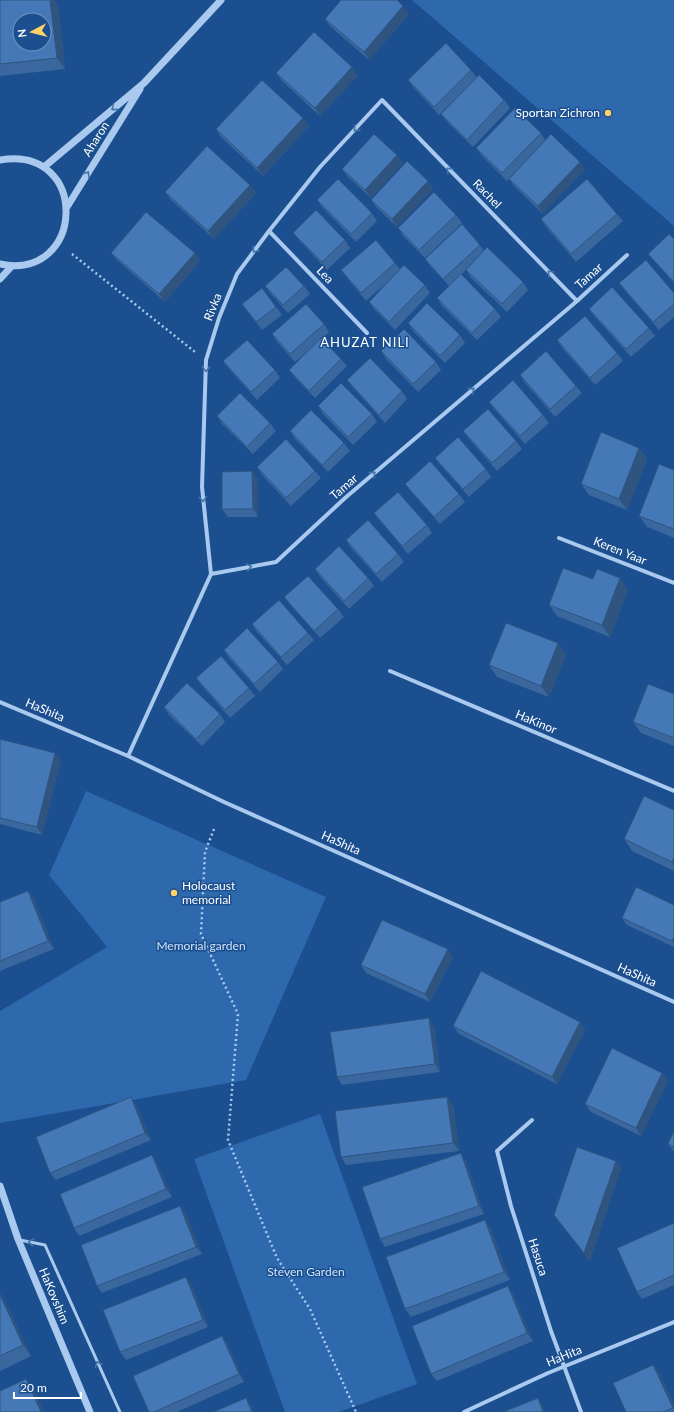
<svg xmlns="http://www.w3.org/2000/svg" width="674" height="1412" font-family="Lato,sans-serif">
  <rect width="100%" height="100%" fill="#1b4f8f"/>
  <path fill="#2e69ad" d="M412,0H674V226Z
    M86,791L326,897L246,1080L0,1123V1011L107,947L49,875Z
    M320,1114L417,1384L339,1412H285L194,1159Z"/>
  <g fill="none" stroke-linecap="round" stroke-linejoin="round">
    <path stroke="#a9c9ee" stroke-width="2.5" stroke-dasharray="2 3" stroke-linecap="butt" d="M72,254L195,352
      M214,829L205,852L201,934L238,1014L228,1140L277,1258L310,1309L356,1412"/>
    <path stroke="#a9c9ee" stroke-width="3" d="M20,1240L45,1245L120,1412"/>
    <path stroke="#a9c9ee" stroke-width="4" d="M269,231L367,333
      M559,538L674,583
      M211,574L202,487L206,360L219,318L237,274L269,231L320,167L382,100L577,301
      M211,574L276,562L345,498L577,301L627,255
      M390,671L674,791
      M0,702L128,756L224,802L674,1002
      M128,756L211,574
      M532,1120L497,1151L511,1206L551,1331L581,1412
      M464,1412L548,1373L674,1322"/>
    <path stroke="#a9c9ee" stroke-width="7" d="M0,160C91,145 85,282 0,264
      M44,167L144,83L221,0
      M67,207L140,89
      M0,279L11,267
      M0,1186L18,1239L90,1412"/>
  </g>
  <path fill="#3a679d" d="M0,0H54L58,5L65,69L0,76Z
    M409,14L369,60L331,27L325,19Z
    M471,70L477,78L504,100L510,108L473,147L447,122L441,114L471,84L439,115L414,88L408,80Z
    M276,73L358,75L320,116L282,81Z
    M303,118L309,126L263,176L221,137L216,129Z
    M541,133L545,140L585,169L543,214L514,186L509,179L507,181L482,156L476,148Z
    M403,163L371,198L348,177L342,169Z
    M428,181L433,189L397,227L376,207L371,200Z
    M250,185L256,193L214,239L171,200L165,192Z
    M317,200L372,213L377,221L356,242L322,207Z
    M617,214L623,221L576,262L546,227L541,219Z
    M456,215L462,223L425,258L403,236L398,228Z
    M293,233L345,240L350,248L327,270L299,240Z
    M674,239V283L654,261L648,254Z
    M480,245L484,251L523,282L528,290L507,312L471,278L466,270L461,275L495,309L501,317L477,340L442,306L437,298L449,286L430,266L425,259Z
    M111,253L200,261L165,302L117,260Z
    M395,263L400,269L425,285L430,293L395,330L374,309L369,302L385,284L366,301L347,278L341,270Z
    M619,283L674,293V317L659,330L625,291Z
    M265,286H304L310,294L288,313L271,294Z
    M242,304L276,307L282,315L262,330Z
    M589,309L649,328L655,336L631,357L594,316Z
    M408,323L460,335L465,343L445,363L413,331Z
    M324,324L329,332L322,339L341,359L347,366L315,398L295,378L289,370L313,347L295,362L277,342L272,334Z
    M557,340L617,353L623,361L595,385L562,348Z
    M381,351L436,362L441,370L418,392L386,359Z
    M223,361L275,370L280,378L257,400L229,369Z
    M520,375L576,386L582,393L555,417L525,383Z
    M347,380L402,391L407,399L385,423L353,388Z
    M489,402L543,415L549,423L525,444L494,409Z
    M318,406L372,414L377,422L353,445L323,414Z
    M217,416L270,423L276,431L253,454L222,424Z
    M290,431L344,443L350,451L328,472L295,439Z
    M463,431L516,441L522,449L497,471L469,439Z
    M639,448L647,459L627,510L589,495L581,484Z
    M435,458L486,469L491,477L469,497L441,466Z
    M257,467L315,471L321,478L291,506L262,475Z
    M674,470V538L647,527L639,516Z
    M258,479V517H228L222,509Z
    M405,484L459,494L465,502L440,524L411,492Z
    M374,513L427,525L432,533L408,554L379,520Z
    M346,540L398,554L404,562L382,582L351,548Z
    M315,569L368,578L374,586L349,609L320,577Z
    M628,590L610,637L557,616L549,605Z
    M284,597L338,609L344,617L320,638L290,605Z
    M252,624L308,633L314,640L287,665L257,632Z
    M558,643L566,655L549,697L497,677L489,665Z
    M224,650L278,662L283,669L260,692L229,658Z
    M196,678L249,688L255,696L230,718L202,686Z
    M674,694V746L641,733L633,722Z
    M164,707L220,714L225,722L202,746L169,715Z
    M0,739L55,753L61,760L42,835L0,824Z
    M674,810V871L632,851L624,839Z
    M28,891L34,899L54,949L0,971V902Z
    M674,905V947L627,925L622,918Z
    M453,957L430,1002L366,973L361,965Z
    M580,1022L585,1030L557,1084L459,1034L453,1026Z
    M434,1026L440,1072L342,1085L337,1077Z
    M662,1073L668,1081L641,1136L591,1112L585,1104Z
    M131,1097L136,1105L151,1140L56,1180L50,1173Z
    M453,1105L459,1151L346,1165L341,1157Z
    M674,1131V1152L668,1144Z
    M466,1161L484,1214L385,1247L380,1239Z
    M616,1161L621,1168L590,1261L559,1222L554,1215Z
    M157,1163L172,1197L79,1236L74,1228Z
    M180,1206L186,1214L202,1254L102,1293L97,1286Z
    M674,1223V1285L642,1299L637,1292Z
    M490,1227L510,1280L411,1317L405,1309Z
    M192,1285L208,1327L126,1360L120,1352Z
    M0,1293L5,1301L31,1356L0,1371Z
    M513,1293L533,1341L437,1381L431,1374Z
    M222,1336L227,1343L244,1382L177,1412H149Z
    M653,1365L659,1372L674,1405V1412H626Z"/>
  <path fill="#305480" d="M50,0H54L58,5L65,69L57,58Z
    M403,6L409,14L369,60L364,52Z
    M352,67L358,75L320,116L315,108Z
    M303,118L309,126L263,176L257,168Z
    M397,155L403,163L371,198L365,190Z
    M580,162L585,169L543,214L538,206Z
    M428,181L433,189L397,227L392,219Z
    M250,185L256,193L214,239L208,231Z
    M195,253L200,261L165,302L159,294Z
    M639,448L647,459L627,510L619,499Z
    M252,471L258,479V517L253,509Z
    M620,578L628,590L610,637L602,625Z
    M558,643L566,655L549,697L541,686Z
    M55,753L61,760L42,835L37,827Z
    M674,858V865L672,862Z
    M28,891L34,899L54,949L48,941Z
    M674,937V944L672,941Z
    M448,949L453,957L430,1002L425,994Z
    M429,1018L434,1026L440,1072L435,1064Z
    M580,1022L585,1030L557,1084L552,1077Z
    M662,1073L668,1081L641,1136L636,1128Z
    M131,1097L136,1105L151,1140L145,1133Z
    M447,1097L453,1105L459,1151L453,1143Z
    M461,1153L466,1161L484,1214L479,1206Z
    M152,1155L157,1163L172,1197L166,1189Z
    M616,1161L621,1168L590,1261L584,1253Z
    M180,1206L186,1214L202,1254L196,1247Z
    M485,1220L490,1227L510,1280L504,1272Z
    M186,1277L192,1285L208,1327L203,1320Z
    M508,1286L513,1293L533,1341L527,1333Z
    M0,1293L5,1301L31,1356L23,1345L0,1295Z
    M222,1336L227,1343L244,1382L239,1374Z
    M653,1365L659,1372L674,1405V1409Z
    M26,1379L34,1390L44,1412H41Z
    M246,1398L252,1406L254,1412H252Z
    M538,1398L543,1406L546,1412H543Z"/>
  <path fill="#4478b7" stroke="#305480" fill-rule="evenodd" d="M0,0H50L57,58L0,64ZM20,20H44V44H20Z
    M341,0H397L403,6L364,52L325,19Z
    M314,32L352,67L315,108L276,73Z
    M446,43L471,70L434,107L408,80Z
    M479,75L504,100L467,140L441,114Z
    M262,80L303,118L257,168L216,129Z
    M515,108L541,133L502,173L476,148Z
    M374,134L397,155L365,190L342,169Z
    M551,134L580,162L538,206L509,179Z
    M207,146L250,185L208,231L165,192Z
    M407,161L428,181L392,219L371,200Z
    M338,179L372,213L351,234L317,200Z
    M587,179L617,214L571,254L541,219Z
    M434,192L456,215L419,250L398,228Z
    M316,210L345,240L322,262L293,233Z
    M146,212L195,253L159,294L111,253Z
    M462,224L480,245L443,279L425,259Z
    M669,234L674,239V282L648,254Z
    M376,240L395,263L361,293L341,270Z
    M487,247L523,282L502,304L466,270Z
    M646,260L674,293V304L653,322L619,283Z
    M404,265L425,285L389,322L369,302Z
    M286,267L304,286L283,305L265,286Z
    M461,274L495,309L472,333L437,298Z
    M612,287L649,328L626,349L589,309Z
    M262,288L276,307L256,322L242,304Z
    M427,303L460,335L440,356L408,323Z
    M306,304L324,324L290,354L272,334Z
    M585,316L617,353L590,378L557,340Z
    M404,329L436,362L413,384L381,351Z
    M321,338L341,359L309,391L289,370Z
    M247,340L275,370L251,392L223,361Z
    M546,351L576,386L550,409L520,375Z
    M370,358L402,391L379,415L347,380Z
    M513,380L543,415L520,436L489,402Z
    M341,383L372,414L348,437L318,406Z
    M240,393L270,423L247,447L217,416Z
    M488,409L516,441L492,463L463,431Z
    M311,410L344,443L322,465L290,431Z
    M601,432L639,448L619,499L581,484Z
    M458,437L486,469L463,489L435,458Z
    M286,439L315,471L286,498L257,467Z
    M430,461L459,494L434,517L405,484Z
    M659,464L674,470V529L639,516Z
    M252,471L253,509H222V472Z
    M398,492L427,525L402,546L374,513Z
    M368,520L398,554L376,574L346,540Z
    M339,546L368,578L344,601L315,569Z
    M563,568L593,579L597,569L620,578L602,625L549,605Z
    M308,576L338,609L314,631L284,597Z
    M279,600L308,633L281,657L252,624Z
    M506,623L558,643L541,686L489,665Z
    M247,628L278,662L254,684L224,650Z
    M221,656L249,688L225,710L196,678Z
    M187,683L220,714L196,739L164,707Z
    M648,684L674,694V738L633,722Z
    M0,739L55,753L37,827L0,818Z
    M644,796L674,810V858L672,862L624,839Z
    M636,887L674,905V937L672,941L622,918Z
    M28,891L48,941L0,961V902Z
    M382,920L448,949L425,994L361,965Z
    M481,971L580,1022L552,1077L453,1026Z
    M429,1018L435,1064L337,1077L330,1032Z
    M612,1048L662,1073L636,1128L585,1104Z
    M131,1097L145,1133L50,1173L36,1137Z
    M447,1097L453,1143L341,1157L335,1111Z
    M674,1131V1147L668,1144Z
    M577,1147L616,1161L584,1253L554,1215Z
    M461,1153L479,1206L380,1239L362,1187Z
    M152,1155L166,1189L74,1228L60,1194Z
    M180,1206L196,1247L97,1286L81,1245Z
    M485,1220L504,1272L405,1309L386,1257Z
    M674,1223V1275L637,1292L617,1248Z
    M186,1277L203,1320L120,1352L103,1310Z
    M508,1286L527,1333L431,1374L412,1326Z
    M0,1295L23,1345L0,1356Z
    M222,1336L239,1374L154,1412H149L133,1376Z
    M653,1365L673,1408L663,1412H626L613,1383Z
    M26,1379L41,1412H0V1391Z
    M246,1398L252,1412H213Z
    M538,1398L543,1412H503Z"/>
  <defs><path id="oneway-chevron" d="M-2-3.5L2.5 0L-2 3.5" fill="none" stroke-width="1.6" stroke-linecap="round" stroke-linejoin="round"/></defs>
  <g stroke="#4674ac">
    <use href="#oneway-chevron" transform="translate(114 108) rotate(140)"/>
    <use href="#oneway-chevron" transform="translate(356 129) rotate(133)"/>
    <use href="#oneway-chevron" transform="translate(449 170) rotate(-134)"/>
    <use href="#oneway-chevron" transform="translate(87 174) rotate(-58)"/>
    <use href="#oneway-chevron" transform="translate(255 250) rotate(127)"/>
    <use href="#oneway-chevron" transform="translate(550 273) rotate(-134)"/>
    <use href="#oneway-chevron" transform="translate(206 369) rotate(92)"/>
    <use href="#oneway-chevron" transform="translate(472 390) rotate(-40)"/>
    <use href="#oneway-chevron" transform="translate(373 474) rotate(-40)"/>
    <use href="#oneway-chevron" transform="translate(203 499) rotate(84)"/>
    <use href="#oneway-chevron" transform="translate(249 567) rotate(-10)"/>
    <use href="#oneway-chevron" transform="translate(31 1242) rotate(-168)"/>
    <use href="#oneway-chevron" transform="translate(98 1364) rotate(-114)"/>
  </g>
  <g fill="#ffd166" stroke="#1b4f8f" stroke-width="1.5">
    <circle cx="608" cy="113" r="4"/>
    <circle cx="174" cy="893" r="4"/>
  </g>
  <g text-anchor="middle" stroke-width="3" stroke-linejoin="round" paint-order="stroke">
    <g font-size="12" fill="#fff" stroke="#1b4f8f" text-anchor="end">
      <text x="600" y="117">Sportan Zichron</text>
      <text x="182" y="890" text-anchor="start">Holocaust<tspan x="182" dy="14">memorial</tspan></text>
    </g>
    <g font-size="12" fill="#fff" stroke="#1b4f8f">
      <text transform="translate(96 139) rotate(-58)" y="4">Aharon</text>
      <text transform="translate(487 194) rotate(46)" y="4">Rachel</text>
      <text transform="translate(325 275) rotate(46)" y="4">Lea</text>
      <text transform="translate(589 276) rotate(-42)" y="4">Tamar</text>
      <text transform="translate(213 307) rotate(-69)" y="4">Rivka</text>
      <text transform="translate(344 487) rotate(-41)" y="4">Tamar</text>
      <text transform="translate(620 551) rotate(22)" y="4">Keren Yaar</text>
      <text transform="translate(45 710) rotate(23)" y="4">HaShita</text>
      <text transform="translate(536 722) rotate(23)" y="4">HaKinor</text>
      <text transform="translate(341 843) rotate(24)" y="4">HaShita</text>
      <text transform="translate(637 975) rotate(24)" y="4">HaShita</text>
      <text transform="translate(538 1257) rotate(72)" y="4">Hasuca</text>
      <text transform="translate(54 1296) rotate(67)" y="4">HaKovshim</text>
      <text transform="translate(564 1356) rotate(-22)" y="4">HaHita</text>
    </g>
    <g font-size="12" fill="#cfe3fa" stroke="#1b4f8f">
      <text x="201" y="950">Memorial garden</text>
      <text x="306" y="1276">Steven Garden</text>
    </g>
    <g font-size="13" letter-spacing="1" fill="#fff" stroke="#1b4f8f">
      <text x="365" y="347">AHUZAT NILI</text>
    </g>
  </g>
  <g transform="translate(32 32) rotate(263)"><circle r="19" fill="#1b4f8f" stroke="#7695bc"/>
  <path d="M0-3L7 15L0 10L-7 15Z" fill="#ffd166"/>
  <text y="-6" font-size="11" font-weight="bold" text-anchor="middle" fill="#ffffff">N</text>
  </g>
  <path d="M14 1392v6h67v-6" fill="none" stroke="#ffffff" stroke-width="2"/>
  <text x="20" y="1392" font-size="12" fill="#ffffff" stroke="#1b4f8f" stroke-width="3" paint-order="stroke">20 m</text>
</svg>
